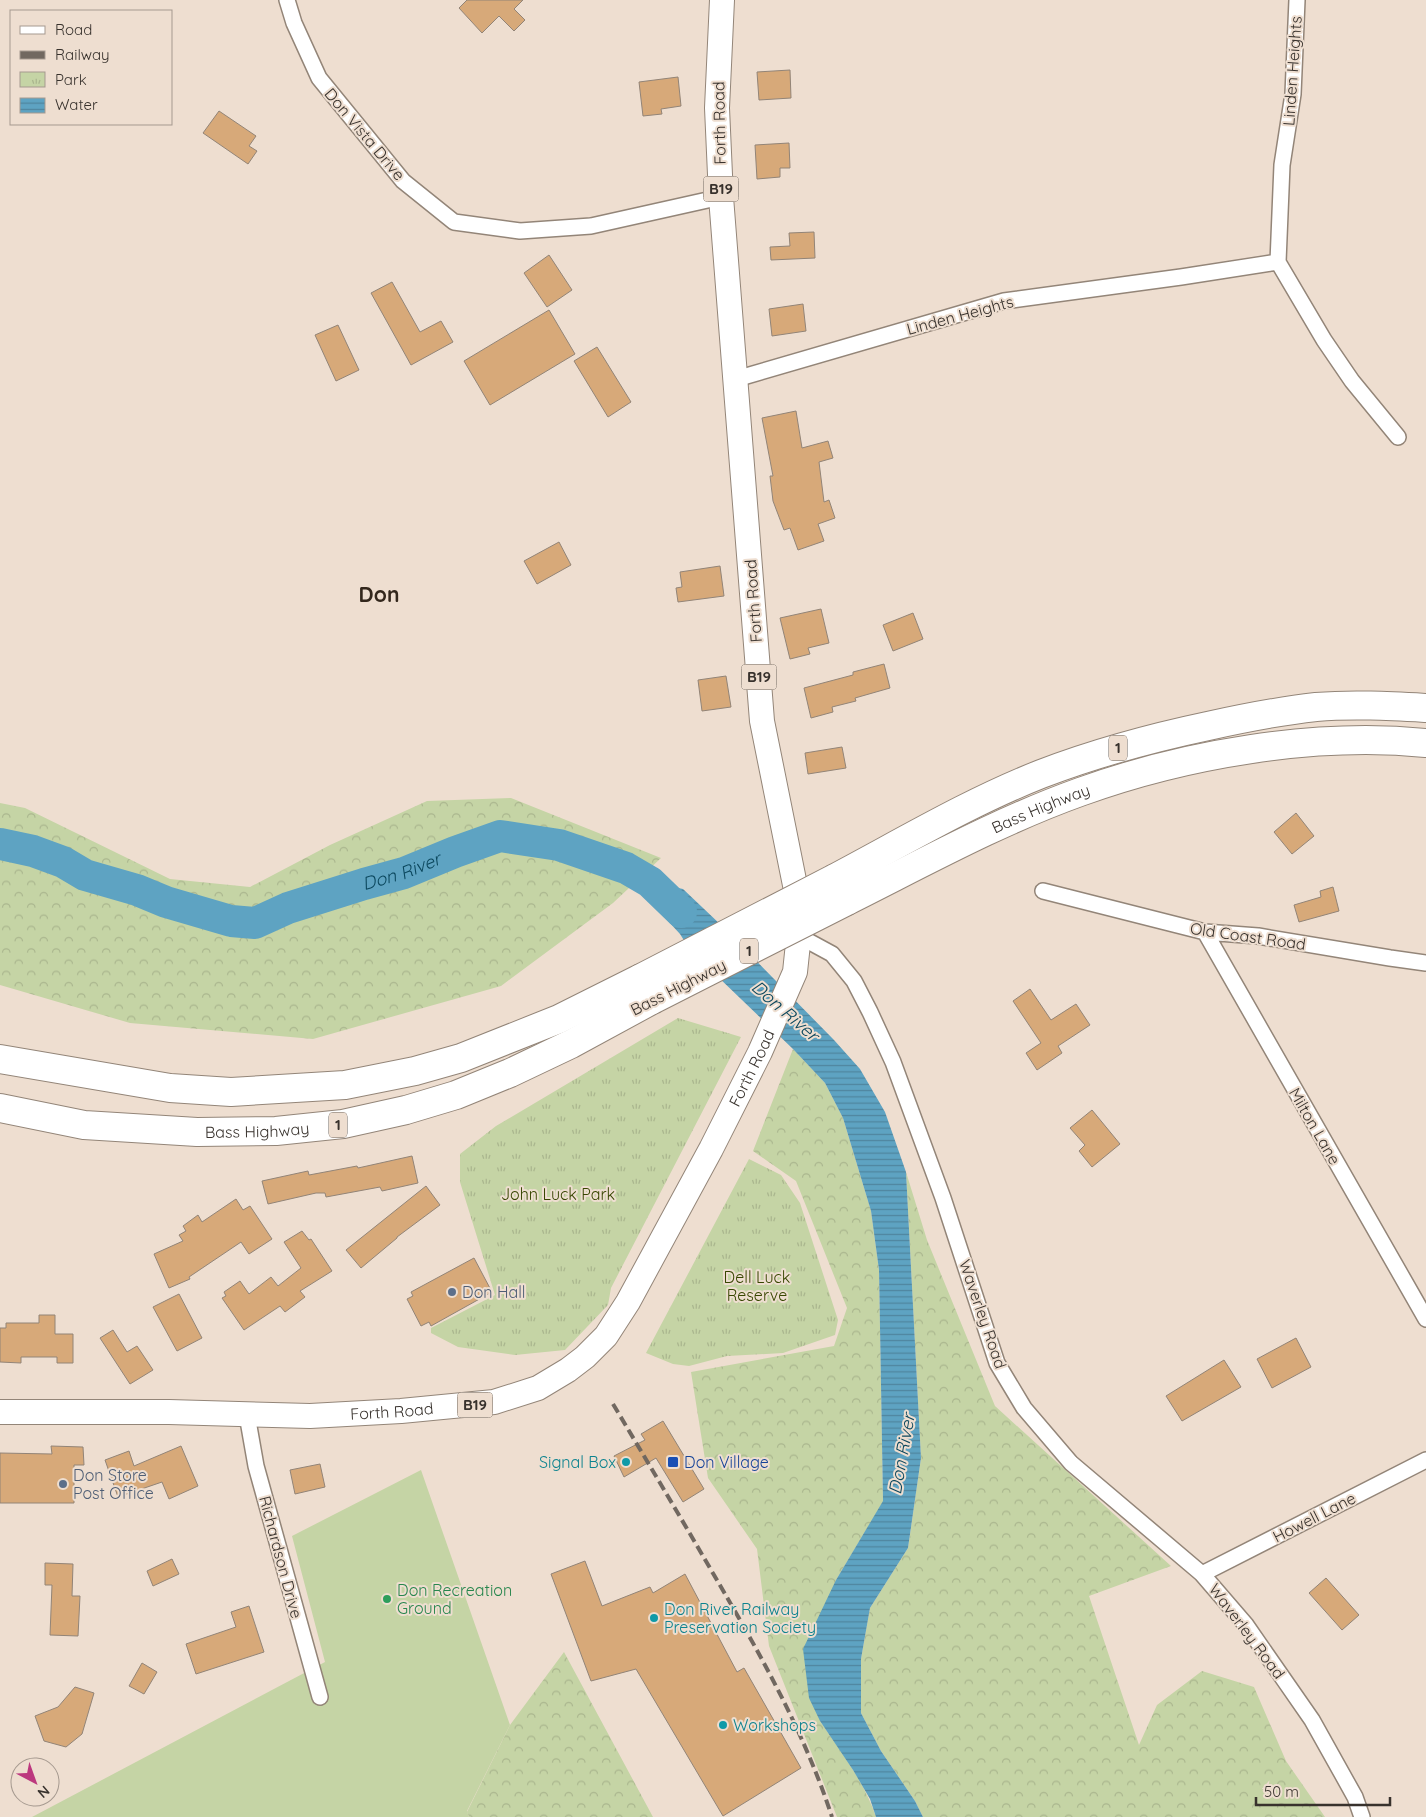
<svg xmlns="http://www.w3.org/2000/svg" width="1426" height="1817" font-family="Quicksand,sans-serif">
  <defs>
    <pattern id="forest-crowns" width="20" height="18" patternUnits="userSpaceOnUse" patternTransform="scale(1.25)"><rect width="20" height="18" fill="#c5d4a5"/><path d="M2 6a3 3 0 1 1 6 0M12 15a3 3 0 1 1 6 0" fill="none" stroke="#aab68e"/></pattern>
    <pattern id="park-tufts" width="24" height="20" patternUnits="userSpaceOnUse" patternTransform="scale(1.25)"><rect width="24" height="20" fill="#c5d4a5"/><path d="M3 7l-1-3M5 7V3M7 7l1-3M15 17l-1-3M17 17v-4M19 17l1-3" fill="none" stroke="#aab68e"/></pattern>
    <pattern id="water-rules" width="6" height="5" patternUnits="userSpaceOnUse" patternTransform="scale(1.25)"><rect width="6" height="5" fill="#5ea3c2"/><path d="M0 2.5h6" fill="none" stroke="#4f859e"/></pattern>
  </defs>
  <rect width="100%" height="100%" fill="#eeded0"/>
  <path fill="url(#forest-crowns)" d="M511,798L661,858L613,903L501,986L313,1039L130,1023L0,985V803L25,808L170,879L250,887L330,845L427,801Z
    M793,1049L825,1083L843,1118L871,1211L879,1270L883,1502L836,1580L820,1721C841,1752 864,1781 876,1817H837L769,1646L757,1549L708,1478L691,1372L834,1346L847,1308L796,1181L753,1151Z
    M906,1172L927,1240L995,1406L1171,1566L1089,1596L1139,1745L1157,1705L1202,1671L1254,1687L1286,1761L1325,1817H923L915,1801L881,1751L861,1713V1659L870,1608L908,1548L921,1458Z
    M564,1652L653,1817H469L467,1812L510,1725Z"/>
  <path fill="url(#park-tufts)" d="M678,1018L741,1037L611,1288L608,1305L565,1350L515,1355L458,1347L431,1333V1328L495,1295L460,1182V1154L496,1126Z
    M749,1159L781,1175L800,1203L838,1320L835,1335L783,1353L727,1356L689,1366L673,1364L646,1353Z"/>
  <path fill="#c5d4a5" d="M421,1470L510,1725L467,1811L469,1817H32L325,1662L292,1536Z"/>
  <path fill="url(#water-rules)" d="M650,882L683,889L722,926L834,1040L860,1069L885,1112L906,1172L921,1458L908,1548L870,1608L861,1659V1713L881,1751L915,1801L923,1817H876L870,1799L853,1770L820,1721L809,1698L803,1649L836,1580L883,1501L879,1270L871,1211L843,1118L825,1083L793,1049L690,950L680,934L655,907Z"/>
  <g fill="none" stroke-linecap="round" stroke-linejoin="round">
    <path stroke="#5ea3c2" stroke-width="32" id="s1" d="M0,844L33,851L63,862L85,875L137,890L166,902L231,921L255,923L288,908L364,884L404,873L455,852L500,836L559,845L626,868L650,882L681,912"/>
  </g>
  <path fill="#d7a979" stroke="#928477" d="M467,0H523L514,9L525,20L514,31L499,16L482,33L459,8Z
    M790,70L791,98L759,100L757,72Z
    M678,77L681,106L661,109L662,114L643,116L639,82Z
    M219,111L256,136L249,146L257,151L248,164L203,133Z
    M789,143L790,168H780V177L757,179L755,145Z
    M814,232L815,258L771,260L770,247L790,246L789,233Z
    M549,255L572,290L547,307L524,273Z
    M392,282L420,332L441,321L453,342L411,365L371,293Z
    M803,304L806,331L772,336L769,309Z
    M549,310L575,354L490,405L464,361Z
    M338,325L359,370L336,381L315,335Z
    M597,347L631,402L608,417L574,361Z
    M796,411L802,448L828,441L833,458L819,462L824,502L829,500L835,518L818,524L824,541L798,550L790,528L784,530L773,501L770,476H773L762,418Z
    M559,542L571,565L537,584L524,561Z
    M720,566L724,596L678,602L676,588L682,587L680,572Z
    M821,609L829,643L808,648L810,654L790,659L780,618Z
    M913,613L923,639L893,651L883,625Z
    M884,664L890,688L855,698L856,701L832,707L833,712L811,718L804,688L853,675V672Z
    M726,676L731,707L702,711L698,680Z
    M842,747L846,768L808,774L805,753Z
    M1296,813L1314,836L1292,854L1274,832Z
    M1333,887L1339,911L1299,922L1294,905L1321,897L1320,891Z
    M1030,989L1051,1020L1076,1004L1090,1025L1058,1046L1062,1053L1037,1070L1026,1053L1041,1043L1013,1001Z
    M1092,1110L1120,1144L1092,1167L1079,1151L1085,1145L1070,1128Z
    M412,1156L418,1183L382,1191L380,1187L326,1197L325,1193H316L268,1204L262,1181L308,1171L309,1175L357,1166L358,1168Z
    M426,1186L440,1205L397,1237V1238L361,1268L346,1250Z
    M236,1199L243,1210L250,1206L272,1239L249,1254L241,1242L189,1277L190,1279L169,1288L154,1254L183,1241L179,1235L186,1231L183,1226L198,1215L202,1222Z
    M302,1231L309,1240L311,1239L332,1271L300,1291L305,1297L285,1312L280,1306L244,1330L222,1298L226,1296L224,1292L240,1281L249,1294L271,1277L278,1286L301,1268L284,1242Z
    M474,1258L492,1292L431,1326L429,1322L421,1326L407,1299L413,1296L411,1292Z
    M179,1294L202,1338L177,1351L153,1307Z
    M39,1315H55V1334H73V1363H57V1357H21V1363L0,1362V1328H6V1323H39Z
    M113,1330L127,1352L137,1346L153,1370L130,1384L100,1338Z
    M1296,1338L1311,1367L1272,1388L1257,1359Z
    M1224,1360L1241,1387L1182,1421L1166,1396Z
    M663,1421L704,1489L683,1502L656,1458L624,1477L614,1456L645,1440L641,1434Z
    M51,1446L83,1447L84,1465H74V1503H0V1453L52,1454Z
    M181,1446L198,1486L169,1499L162,1482L118,1497L105,1460L129,1451L134,1466Z
    M320,1464L325,1487L295,1494L290,1470Z
    M172,1559L179,1574L153,1586L147,1571Z
    M585,1561L602,1606L650,1587L653,1593L685,1574L737,1672L744,1668L801,1768L723,1816L636,1669L591,1681L551,1574Z
    M45,1563L73,1564L72,1596H80L78,1636L50,1635L52,1585H45Z
    M1326,1578L1359,1615L1342,1630L1309,1593Z
    M249,1606L264,1652L196,1674L186,1644L236,1627L231,1612Z
    M142,1663L157,1672L144,1694L129,1686Z
    M75,1687L94,1693L82,1734L66,1747L44,1741L35,1716L58,1707Z"/>
  <g fill="none" stroke-linecap="round" stroke-linejoin="round">
    <defs>
      <path id="minor" d="M287,0L294,23L319,78L403,181L454,222L520,231L591,226L721,197
        M1297,0L1293,94L1282,165L1278,262L1324,340L1352,381L1398,437
        M736,379L1004,301L1181,277L1278,262
        M1043,891L1205,932L1258,936L1390,958L1426,963
        M1205,932L1426,1319
        M798,941H808L832,954L854,981L870,1012L893,1062L943,1198L997,1363L1024,1408L1071,1463L1202,1574L1246,1625L1312,1720L1355,1797L1362,1817
        M247,1415L256,1466L320,1697
        M1202,1574L1426,1460"/>
      <g id="primary">
        <path id="s2" d="M0,1412H169L310,1416L401,1411L494,1402L538,1388L568,1370L585,1357L606,1336L628,1302L711,1149L760,1052L795,972L801,915L762,721L721,197L717,108L722,0"/>
      </g>
      <g id="motorway">
        <path d="M835,878C903,842 970,802 1041,774C1096,753 1151,738 1208,726C1244,718 1280,711 1316,707C1353,704 1389,706 1426,708"/>
        <path id="s3" d="M847,901C923,863 999,821 1080,792C1185,754 1315,732 1426,743"/>
        <path d="M0,1059L170,1088L231,1092L345,1085L415,1071L461,1058L559,1019L641,978"/>
        <path id="s4" d="M0,1108L84,1125L197,1132L276,1131L343,1124L406,1110L456,1095L510,1073L571,1044L652,1000"/>
      </g>
    </defs>
    <use href="#minor" stroke="#938578" stroke-width="18"/>
    <use href="#primary" stroke="#938578" stroke-width="26"/>
    <use href="#motorway" stroke="#938578" stroke-width="30"/>
    <use href="#minor" stroke="#fff" stroke-width="15"/>
    <use href="#primary" stroke="#fff" stroke-width="24"/>
    <use href="#motorway" stroke="#fff" stroke-width="28"/>
    <path stroke="#716860" stroke-width="4" stroke-dasharray="10 5" stroke-linecap="butt" d="M613,1404C647,1461 681,1518 714,1575C759,1652 804,1731 832,1817"/>
    <defs>
      <path id="motorway-bridge" d="M641,978L835,878
        M652,1000L847,901"/>
    </defs>
    <use href="#motorway-bridge" stroke="#938578" stroke-width="30" stroke-linecap="butt"/>
    <use href="#motorway-bridge" stroke="#fff" stroke-width="28"/>
  </g>
  <g fill="#5c6f8a" stroke="#eeded0" stroke-width="2">
    <circle cx="452" cy="1292" r="5"/>
    <circle cx="63" cy="1484" r="5"/>
  </g>
  <g fill="#0f9aa8" stroke="#eeded0" stroke-width="2">
    <circle cx="626" cy="1462" r="5"/>
    <circle cx="654" cy="1618" r="5"/>
    <circle cx="723" cy="1725" r="5"/>
  </g>
  <rect fill="#1a4fb4" stroke="#eeded0" stroke-width="2" x="667" y="1456" width="12" height="12" rx="2.5"/>
  <circle fill="#2e9e5b" stroke="#eeded0" stroke-width="2" cx="387" cy="1599" r="5"/>
  <g text-anchor="middle" stroke-width="4" stroke-linejoin="round" paint-order="stroke">
    <g fill="#eeded0" stroke="#6f665e" stroke-width="1">
      <rect x="703.5" y="176.5" width="35" height="25" rx="4"/>
      <rect x="741.5" y="664.5" width="35" height="25" rx="4"/>
      <rect x="1109" y="735.5" width="18" height="25" rx="4"/>
      <rect x="740" y="938.5" width="18" height="25" rx="4"/>
      <rect x="329" y="1112.5" width="18" height="25" rx="4"/>
      <rect x="457.5" y="1392.5" width="35" height="25" rx="4"/>
    </g>
    <g font-size="15" font-weight="bold" fill="#38322d">
      <text x="721" y="194">B19</text>
      <text x="759" y="682">B19</text>
      <text x="1118" y="753">1</text>
      <text x="749" y="956">1</text>
      <text x="338" y="1130">1</text>
      <text x="475" y="1410">B19</text>
    </g>
    <g font-size="16" fill="#38322d" stroke="#eeded0">
      <text transform="translate(1292 71) rotate(-86)" y="6">Linden Heights</text>
      <text transform="translate(719 123) rotate(-91)" y="6">Forth Road</text>
      <text transform="translate(365 134) rotate(50)" y="6">Don Vista Drive</text>
      <text transform="translate(960 315) rotate(-15)" y="6">Linden Heights</text>
      <text transform="translate(753 601) rotate(-94)" y="6">Forth Road</text>
      <text dy="6" stroke="none"><textPath href="#s3" startOffset="215">Bass Highway</textPath></text>
      <text transform="translate(1248 936) rotate(8)" y="6">Old Coast Road</text>
      <text transform="translate(678 987) rotate(-27)" y="6">Bass Highway</text>
      <text dy="6" stroke="none"><textPath href="#s2" startOffset="932">Forth Road</textPath></text>
      <text transform="translate(1315 1126) rotate(60)" y="6">Milton Lane</text>
      <text dy="6" stroke="none"><textPath href="#s4" startOffset="259">Bass Highway</textPath></text>
      <text transform="translate(983 1314) rotate(71)" y="6">Waverley Road</text>
      <text dy="6" stroke="none"><textPath href="#s2" startOffset="392">Forth Road</textPath></text>
      <text transform="translate(1314 1517) rotate(-27)" y="6">Howell Lane</text>
      <text transform="translate(281 1557) rotate(75)" y="6">Richardson Drive</text>
      <text transform="translate(1247 1631) rotate(53)" y="6">Waverley Road</text>
    </g>
    <g font-size="16" fill="#374600" stroke="#eeded0">
      <text x="558" y="1200">John Luck Park</text>
      <text x="757" y="1283">Dell Luck<tspan x="757" dy="18">Reserve</tspan></text>
    </g>
    <g font-size="16" fill="#4e5e75" stroke="#eeded0" text-anchor="start">
      <text x="462" y="1298">Don Hall</text>
      <text x="73" y="1481">Don Store<tspan x="73" dy="18">Post Office</tspan></text>
    </g>
    <g font-size="16" fill="#0d838f" stroke="#eeded0" text-anchor="start">
      <text x="616" y="1468" text-anchor="end">Signal Box</text>
      <text x="664" y="1615">Don River Railway<tspan x="664" dy="18">Preservation Society</tspan></text>
      <text x="733" y="1731">Workshops</text>
    </g>
    <g font-size="16" fill="#164399" stroke="#eeded0" text-anchor="start">
      <text x="684" y="1468">Don Village</text>
    </g>
    <g font-size="16" fill="#27864d" stroke="#eeded0" text-anchor="start">
      <text x="397" y="1596">Don Recreation<tspan x="397" dy="18">Ground</tspan></text>
    </g>
    <g font-size="18" font-style="italic" fill="#0b475d" stroke="#eeded0">
      <text dy="6" stroke="none"><textPath href="#s1" startOffset="424">Don River</textPath></text>
      <text transform="translate(785 1011) rotate(41)" y="6">Don River</text>
      <text transform="translate(902 1454) rotate(-80)" y="6">Don River</text>
    </g>
    <g font-size="21" font-weight="bold" fill="#33271c" stroke="#eeded0">
      <text x="379" y="602">Don</text>
    </g>
  </g>
  <rect x="10" y="10" width="162" height="115" fill="#eeded0" stroke="#a5998f"/>
  <rect x="20" y="26" width="25" height="8" fill="#ffffff" stroke="#a5998f"/>
  <text x="55" y="35" font-size="15" fill="#38322d">Road</text>
  <rect x="20" y="51" width="25" height="8" fill="#716860" stroke="#a5998f"/>
  <text x="55" y="60" font-size="15" fill="#38322d">Railway</text>
  <rect x="20" y="72" width="25" height="15" fill="url(#park-tufts)" stroke="#a5998f"/>
  <text x="55" y="85" font-size="15" fill="#38322d">Park</text>
  <rect x="20" y="98" width="25" height="15" fill="url(#water-rules)" stroke="#a5998f"/>
  <text x="55" y="110" font-size="15" fill="#38322d">Water</text>
  <g transform="translate(35 1782) rotate(139)"><circle r="24" fill="#eeded0" stroke="#a5998f"/>
  <path d="M0-4L9 19L0 12L-9 19Z" fill="#bc387e"/>
  <text y="-8" font-size="14" font-weight="bold" text-anchor="middle" fill="#38322d">N</text>
  </g>
  <path d="M1256 1797v8h134v-8" fill="none" stroke="#38322d" stroke-width="2.5"/>
  <text x="1264" y="1797" font-size="15" fill="#38322d" stroke="#eeded0" stroke-width="4" paint-order="stroke">50 m</text>
</svg>
